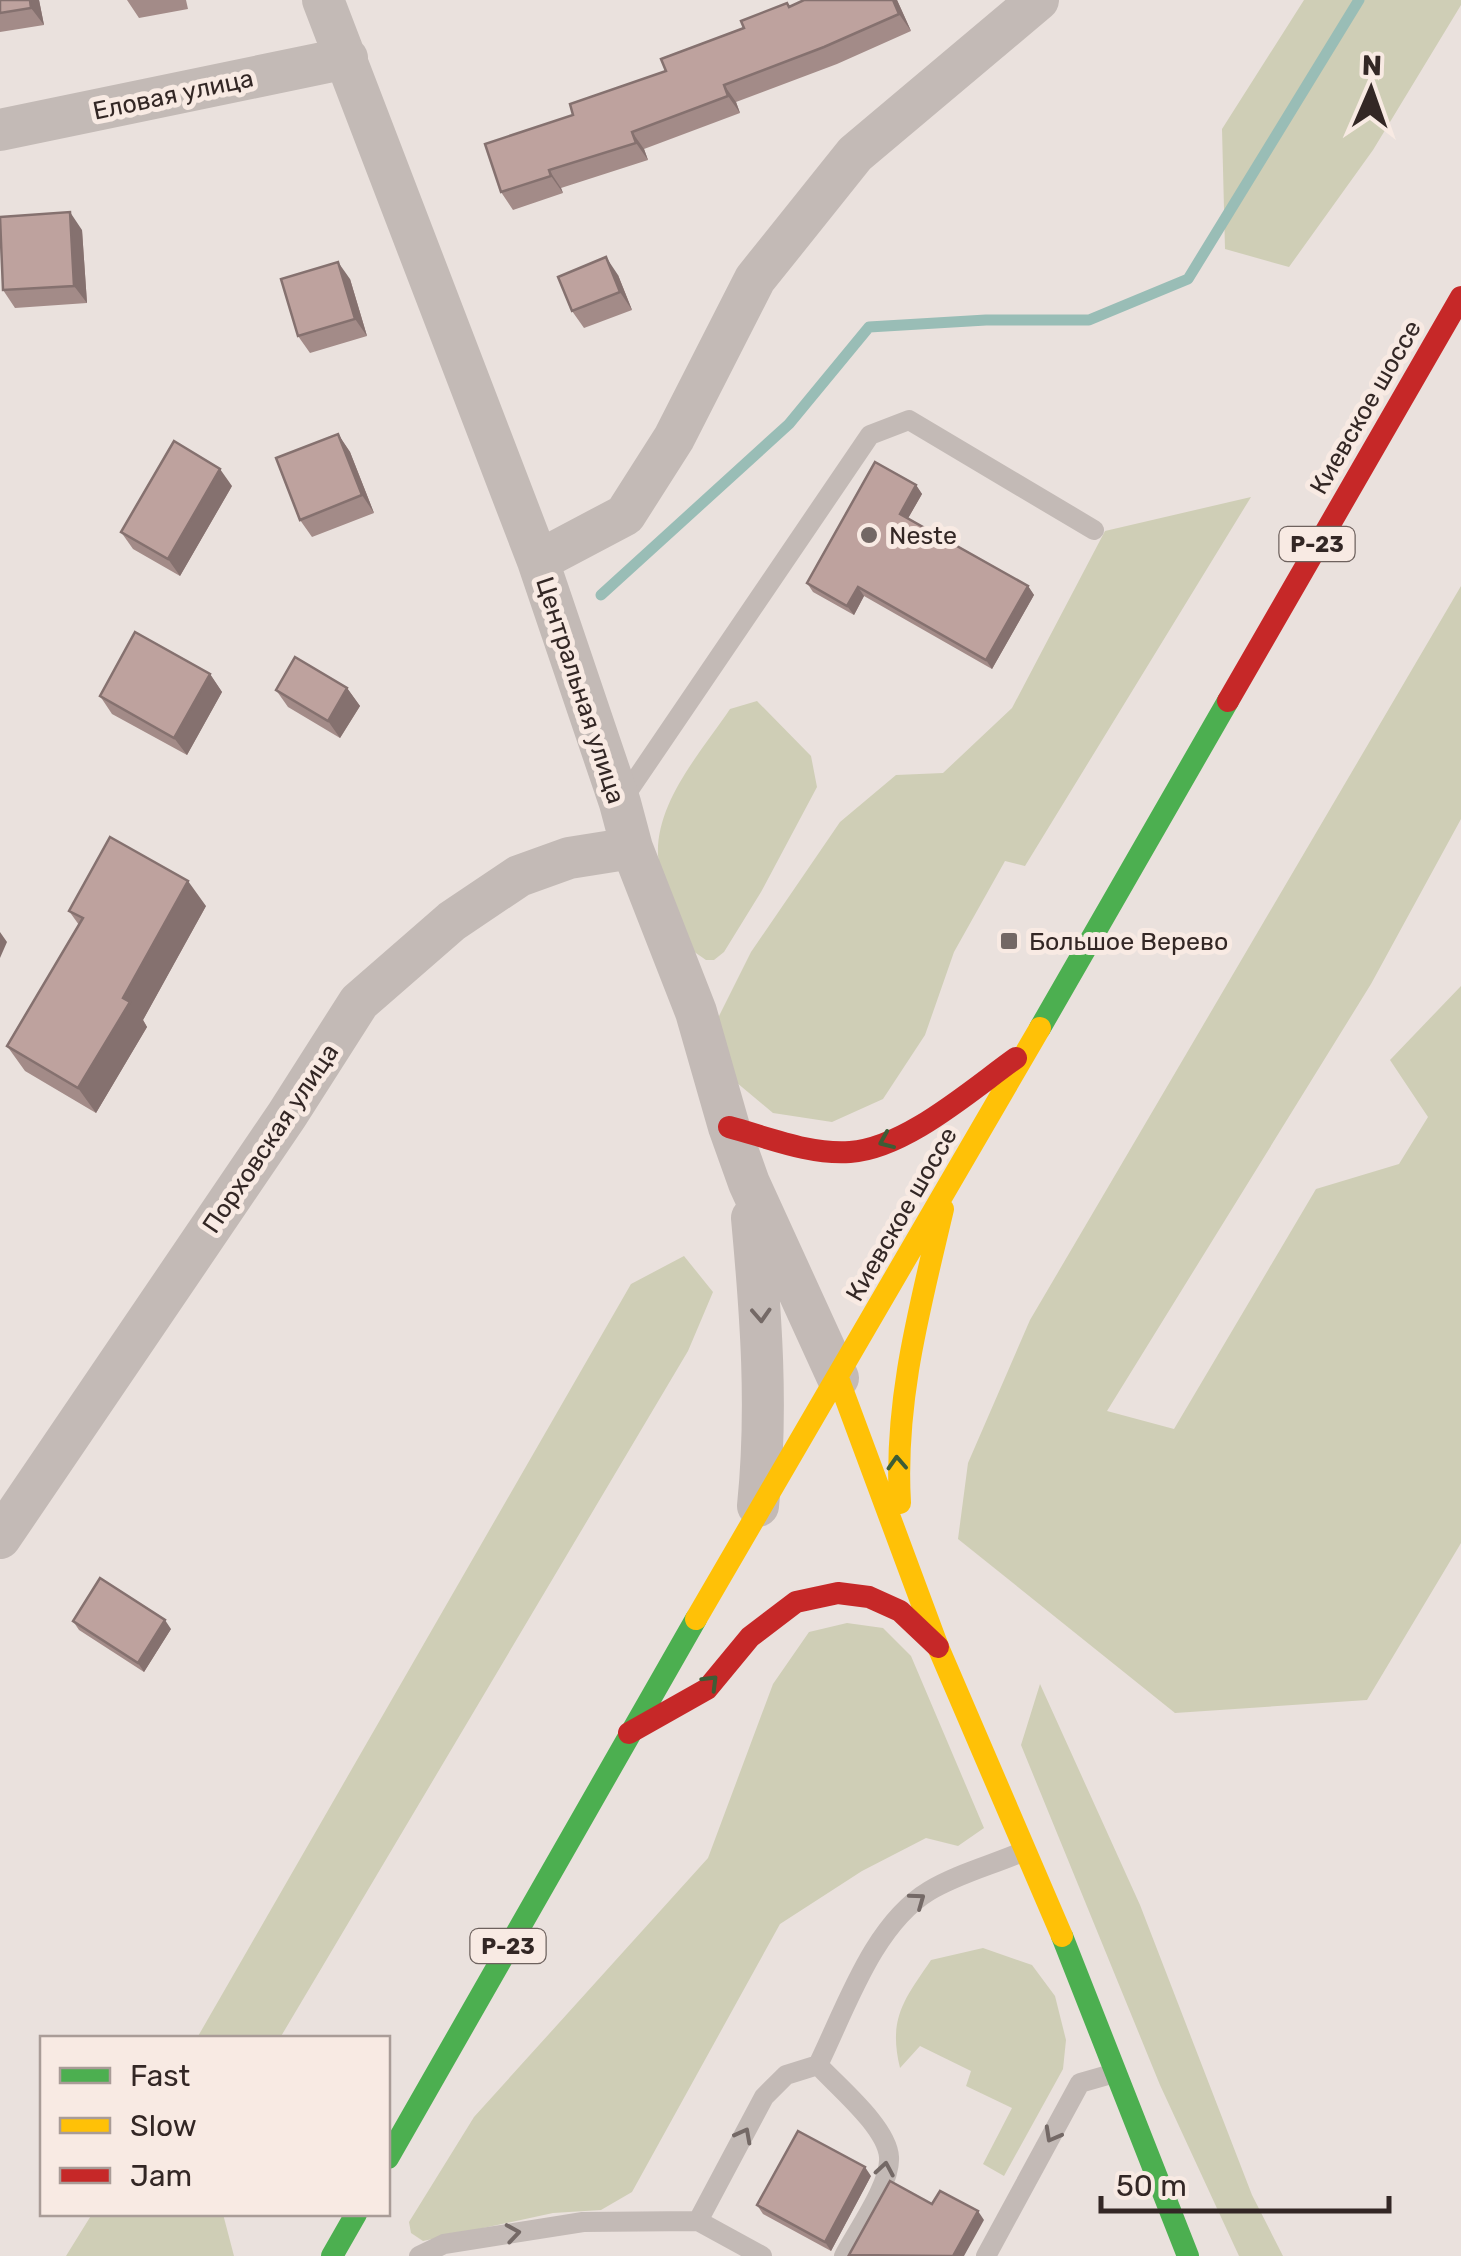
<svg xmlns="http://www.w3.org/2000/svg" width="1461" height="2256" font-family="Rubik,sans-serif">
  <rect width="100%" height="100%" fill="#eae1dd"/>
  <path fill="#cfceb6" d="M1304,0H1461V5L1373,150L1289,267L1225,249L1222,129Z
    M1251,497L1025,866L1005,861L954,952L925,1035L883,1099L832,1122L773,1113L724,1072L714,1026L751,952L840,822L896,775L943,773L1012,708L1105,531Z
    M1461,586V819L1371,984L1107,1411L1174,1429L1316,1189L1399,1164L1428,1117L1390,1060L1461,986V1543L1367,1700L1175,1713L958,1539L968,1463L1030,1320Z
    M757,701L811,756L817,787L761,892L724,952L714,960H706L693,951C682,924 660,883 658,855C656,801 702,751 730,709Z
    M684,1256L713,1292L688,1351L280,2038H197L631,1284Z
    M847,1623L883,1628L911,1656L984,1828L958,1846L926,1838L862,1871L780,1924L632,2192L601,2210L553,2213L423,2241L411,2233L409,2222L474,2117L708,1858L773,1684L809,1632Z
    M1040,1684L1140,1905L1252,2195L1283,2256H1239L1160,2085L1021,1745Z
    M983,1948L1032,1965L1055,1996L1066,2040L1063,2069L1004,2176L983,2164L1012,2108L966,2086L971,2071L920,2046L900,2068C888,2018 904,2000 931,1960Z
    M92,2214H223L234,2256H66Z"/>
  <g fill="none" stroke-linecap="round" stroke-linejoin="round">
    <path stroke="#99bdb6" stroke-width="11" d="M601,595L789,424L869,327L986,320H1089L1188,279L1359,0"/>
    <path stroke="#c3bab6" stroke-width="20" d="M620,803L870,435L909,420L1094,530
      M698,2221L764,2097L786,2075L818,2065
      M419,2256L444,2244L583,2222L698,2221L762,2256
      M844,2256C857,2231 891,2184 889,2157C887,2127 838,2087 818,2065C846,2008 873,1925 929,1891C957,1874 992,1865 1022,1852
      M986,2256L1080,2083L1115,2073"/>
    <path stroke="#c3bab6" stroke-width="42" d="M323,0L538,561L620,803L632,848L696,1012L729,1127L749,1183L838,1378
      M0,130L347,58
      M538,561L625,515L674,438L755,279L855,154L1038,0
      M752,1218C761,1315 768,1409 758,1506
      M0,1538L287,1115L359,1002L452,921L519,876L569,858L632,848"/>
    <path stroke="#4caf50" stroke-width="22" d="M1040,1028L1228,701
      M1062,1936L1188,2256
      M388,2158L696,1619
      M332,2256L356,2214"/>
    <path stroke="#ffc107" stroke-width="22" d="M838,1378L938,1647L1062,1936
      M900,1503C894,1401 920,1307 943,1209
      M696,1619L1040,1028"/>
    <path stroke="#c62828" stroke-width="22" d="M1228,701L1461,297
      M729,1127C767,1137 810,1155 850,1152C906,1148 971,1090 1016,1058
      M629,1733L707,1689L750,1637L796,1602L838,1593L869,1597L900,1611L938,1647"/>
  </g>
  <path fill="#a38b88" d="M0,0H39L44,25L0,32Z
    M127,0H186L188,9L139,18Z
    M804,0H897L911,31L837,64L736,102L740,113L644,149L648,160L561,188L563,193L513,210L501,192L573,115L666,71L787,3L790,6Z
    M82,230L87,303L15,308L3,290Z
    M618,275L632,310L584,328L572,311Z
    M350,279L367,336L310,353L298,336Z
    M338,434L350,452L374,513L312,537L300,520Z
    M916,485L922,494L908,518L1028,586L1034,595L992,669L864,596L854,615L813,592L807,583Z
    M232,486L180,576L133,549L121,532Z
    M210,674L222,692L187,755L112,714L100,696Z
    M347,688L360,706L340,738L288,707L276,690Z
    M206,906L143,1020L147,1027L96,1113L25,1071L7,1046L79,925L69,911Z
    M73,1621L171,1629L144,1672L79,1630Z
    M871,2176L831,2251L763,2214L757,2205Z"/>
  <path fill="#85716f" d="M30,0H39L44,25L31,8Z
    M893,0H897L911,31L899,14Z
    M724,85L736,102L740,113L728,96Z
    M632,132L644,149L648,160L636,143Z
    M549,170L561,188L563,193L551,176Z
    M70,212L82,230L87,303L74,286Z
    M606,257L618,275L632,310L620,292Z
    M338,262L350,279L367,336L355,319Z
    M338,434L350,452L374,513L362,495Z
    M220,469L232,486L180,576L168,559Z
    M916,485L922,494L906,522L900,514Z
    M1028,586L1034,595L992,669L986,660Z
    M858,587L864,596L854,615L847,606Z
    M210,674L222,692L187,755L174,738Z
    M347,688L360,706L340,738L328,721Z
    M188,881L206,906L143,1020L147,1027L96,1113L78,1088L123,998Z
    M0,932L7,942L0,958Z
    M165,1620L171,1629L144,1672L138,1663Z
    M865,2167L871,2176L831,2251L825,2242Z
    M978,2211L984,2220L964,2256H953Z"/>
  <path fill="#bea29e" stroke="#85716f" stroke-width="2.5" d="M0,0H30L31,8L0,13Z
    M804,0H893L899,14L824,47L724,85L728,96L632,132L636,143L549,170L551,176L501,192L485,144L573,115L570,104L666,71L661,59L744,28L741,21L787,3L789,7Z
    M70,212L74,286L3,290L0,217Z
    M606,257L620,292L572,311L558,277Z
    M338,262L355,319L298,336L281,279Z
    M338,434L362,495L300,520L276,458Z
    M174,441L220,469L168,559L121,532Z
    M875,462L916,485L900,514L1028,586L986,660L858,587L847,606L807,583Z
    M135,632L210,674L174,738L100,696Z
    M295,657L347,688L328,721L276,690Z
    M110,837L188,881L123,998L130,1002L78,1088L7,1046L83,918L69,911Z
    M100,1578L165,1620L138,1663L73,1621Z
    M798,2131L865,2167L825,2242L757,2205Z
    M890,2181L932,2204L940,2191L978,2211L953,2256L849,2255Z"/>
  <defs><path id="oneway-chevron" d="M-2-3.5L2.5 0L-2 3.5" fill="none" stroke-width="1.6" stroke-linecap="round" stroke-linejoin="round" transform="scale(2.5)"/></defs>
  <g stroke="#3d5d36">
    <use href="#oneway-chevron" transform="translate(886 1141) rotate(157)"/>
    <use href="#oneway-chevron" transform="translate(897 1463) rotate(-93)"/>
    <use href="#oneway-chevron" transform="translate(711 1682) rotate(-45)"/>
  </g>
  <g stroke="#746966">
    <use href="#oneway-chevron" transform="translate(761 1315) rotate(87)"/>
    <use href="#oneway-chevron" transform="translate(918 1900) rotate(-36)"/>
    <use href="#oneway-chevron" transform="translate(744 2135) rotate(-62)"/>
    <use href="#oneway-chevron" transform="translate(1052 2135) rotate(119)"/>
    <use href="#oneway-chevron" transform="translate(885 2169) rotate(-80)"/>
    <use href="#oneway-chevron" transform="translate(513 2233) rotate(-9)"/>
  </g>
  <g fill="#736865" stroke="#f8eae3" stroke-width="4">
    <circle cx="869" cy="535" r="10"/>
    <rect x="999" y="931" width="20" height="20" rx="5"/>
  </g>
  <g text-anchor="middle" stroke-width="10" stroke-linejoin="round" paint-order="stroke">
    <g fill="#f8eae3" stroke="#6e625e" stroke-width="2.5">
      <rect x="1279.5" y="527" width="75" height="34" rx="8"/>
      <rect x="470.5" y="1929" width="75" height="34" rx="8"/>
    </g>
    <g font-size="22" font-weight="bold" fill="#332725">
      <text x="1317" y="552">Р-23</text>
      <text x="508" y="1954">Р-23</text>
    </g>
    <g font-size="25" fill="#332725" stroke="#f8eae3">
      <text transform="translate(173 94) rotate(-12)" y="9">Еловая улица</text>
      <text transform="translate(1365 407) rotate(-60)" y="9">Киевское шоссе</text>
      <text transform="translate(581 690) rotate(72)" y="9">Центральная улица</text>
      <text transform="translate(270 1138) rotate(-56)" y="9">Порховская улица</text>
      <text transform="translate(901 1214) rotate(-60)" y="9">Киевское шоссе</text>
    </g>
    <g font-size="25" fill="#332725" stroke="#f8eae3" text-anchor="start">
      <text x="889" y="544">Neste</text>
      <text x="1029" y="950">Большое Верево</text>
    </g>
  </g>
  <rect x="40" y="2036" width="350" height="180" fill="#f8eae3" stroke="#a99c97" stroke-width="2.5"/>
  <rect x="60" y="2068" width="50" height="15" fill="#4caf50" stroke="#a99c97" stroke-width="2.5"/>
  <text x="130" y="2086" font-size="30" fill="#332725">Fast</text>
  <rect x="60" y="2118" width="50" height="15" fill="#ffc107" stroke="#a99c97" stroke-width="2.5"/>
  <text x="130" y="2136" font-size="30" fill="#332725">Slow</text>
  <rect x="60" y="2168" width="50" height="15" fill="#c62828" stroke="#a99c97" stroke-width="2.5"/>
  <text x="130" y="2186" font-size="30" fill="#332725">Jam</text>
  <g transform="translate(1371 90) rotate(2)" stroke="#f8eae3" stroke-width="8" paint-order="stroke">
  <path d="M0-8L18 38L0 25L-18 38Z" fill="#332725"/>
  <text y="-15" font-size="28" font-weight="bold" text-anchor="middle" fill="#332725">N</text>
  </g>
  <path d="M1101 2196v15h288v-15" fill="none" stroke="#332725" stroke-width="5"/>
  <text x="1116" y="2196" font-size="30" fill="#332725" stroke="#f8eae3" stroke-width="8" paint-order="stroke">50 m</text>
</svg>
